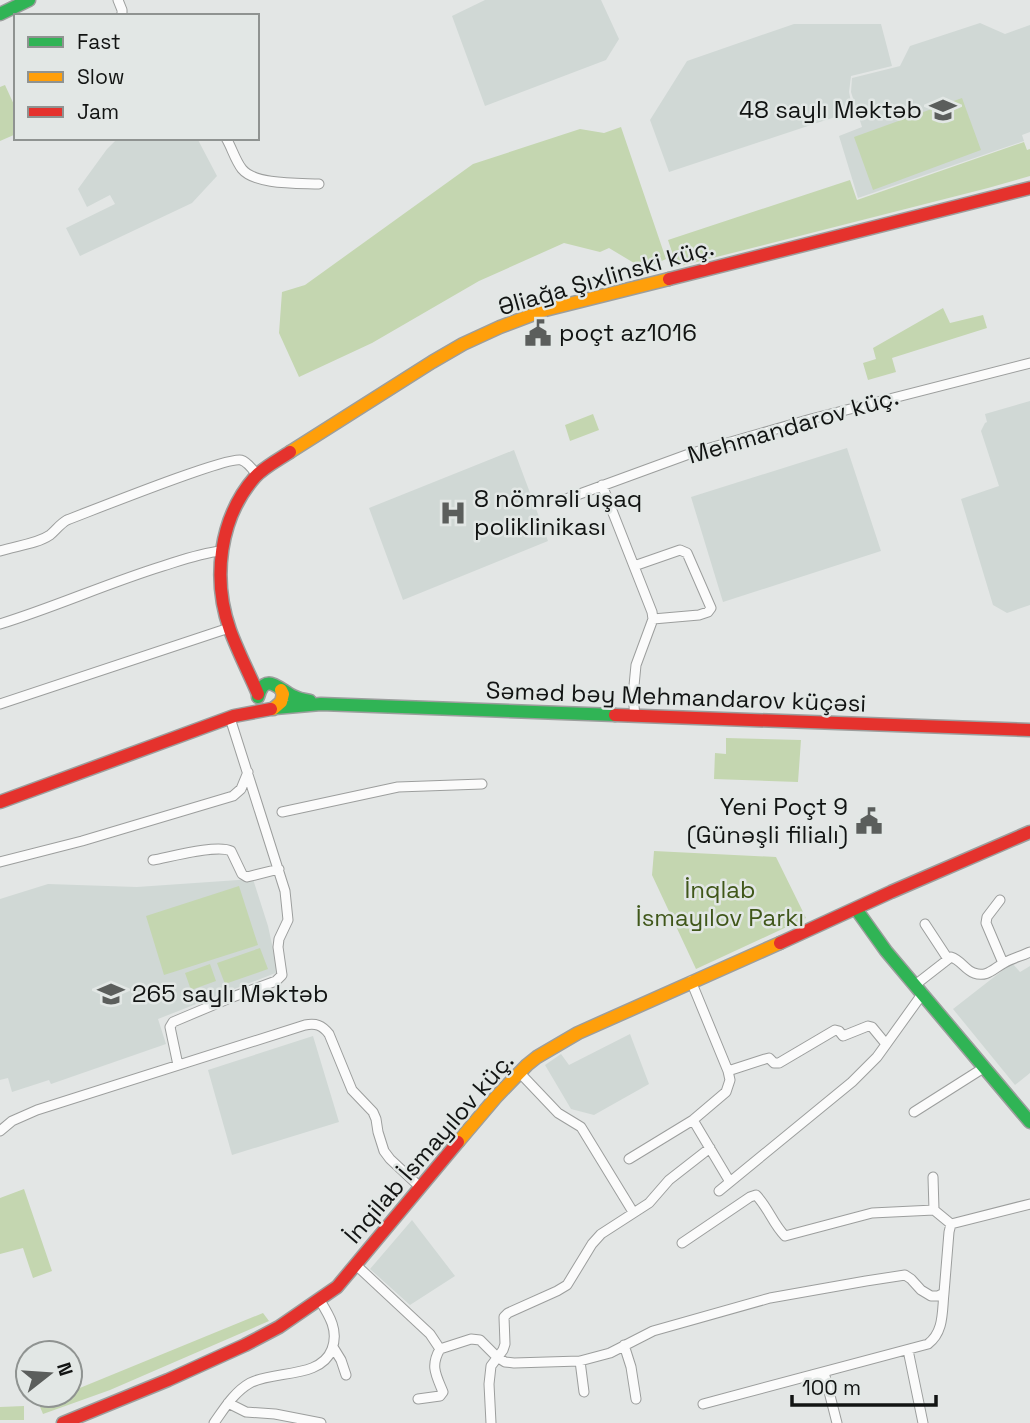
<svg xmlns="http://www.w3.org/2000/svg" width="1030" height="1423" font-family="'Space Grotesk',sans-serif">
  <rect width="100%" height="100%" fill="#e3e6e5"/>
  <path fill="#d0d8d5" d="M485,0H601L619,39L606,60L485,106L452,16Z
    M980,23L1005,34L1030,25V132L1022,135L1024,141L858,198L839,136L862,127L851,92L852,78L900,66L910,46Z
    M794,24H881L892,66L851,76L849,92L853,111L669,172L650,120L687,61Z
    M118,138H197L217,176L192,203L80,256L66,228L115,204L110,195L87,207L78,189L107,149Z
    M1030,401V605L1007,613L993,605L961,499L999,486L981,431L985,423L987,422L985,414Z
    M847,448L881,551L723,602L691,497Z
    M514,450L548,541L403,600L369,508Z
    M253,879L268,926L278,972L158,1019L166,1044L51,1084L49,1080L12,1092L8,1078L0,1080V899L48,884L137,887Z
    M1012,963L1020,972L1030,966V1073L1015,1085L953,1009Z
    M630,1034L649,1084L594,1115L571,1109L545,1065L561,1054L569,1065Z
    M313,1036L339,1122L232,1155L208,1070Z
    M412,1220L455,1276L410,1305L370,1269Z"/>
  <path fill="#c4d6b0" d="M5,85L16,109V134L0,141V87Z
    M962,98L981,150L873,190L854,137Z
    M621,127L666,259L644,269L609,248L600,252L564,243L479,281L372,343L299,377L279,333L282,292L305,285L473,164L580,129L604,133Z
    M1024,142L1027,150L1030,149V176L988,188L677,267L668,240L850,180L857,200Z
    M943,308L950,323L983,315L987,328L892,358L896,372L868,380L863,363L876,359L873,348Z
    M593,414L599,430L570,441L565,425Z
    M726,738L801,740L798,782L714,779L715,753L726,754Z
    M654,851L776,857L806,918L696,969L652,875Z
    M239,886L258,945L164,975L146,916Z
    M260,948L268,969L225,984L217,963Z
    M210,964L216,981L191,990L185,973Z
    M24,1189L52,1271L33,1278L23,1248L0,1254V1198Z
    M263,1313L269,1321L110,1390L43,1414L38,1402L61,1395H70V1392Z
    M24,1406V1420H0V1407Z"/>
  <g fill="none" stroke-linecap="round" stroke-linejoin="round">
    <defs>
      <path id="street" d="M118,0L122,10V16
        M226,138C232,148 235,160 242,169C255,185 299,183 319,184
        M602,485L652,612L653,619L636,665L633,696L635,716
        M559,500L566,499L689,454L811,419L1030,363
        M0,551C15,546 37,544 50,535C56,530 60,524 67,520C91,511 227,456 241,460C248,462 253,470 257,475
        M634,566L680,550L687,553L711,608L708,612L699,615L653,619
        M0,624C55,607 108,583 163,566C182,560 201,553 221,551
        M0,704L229,628
        M282,812L398,787L482,784
        M153,860C170,857 217,844 231,851L242,874L247,877L279,869
        M0,862L82,841L233,796L241,789L248,772
        M1000,900L987,917L986,923L1003,963
        M925,924L948,959
        M915,985L951,957C961,960 965,970 974,973C987,978 994,968 1004,963C1012,958 1022,956 1030,952
        M178,1065L170,1027L173,1022L230,998L276,981L282,975L278,947L279,939L288,920L285,891L230,718
        M728,1071L765,1059L769,1058L774,1063H779L835,1030L839,1031L843,1036L868,1026L872,1027L886,1044
        M519,1072L558,1113L581,1127L633,1212
        M914,1112L985,1067
        M693,1120L730,1182
        M0,1131L12,1121L37,1110L305,1025C316,1023 322,1025 329,1034L352,1090L373,1112L376,1119L378,1132L384,1151L390,1159L421,1188
        M629,1159L693,1120L726,1092L730,1080L728,1071L691,981
        M933,1177L934,1210
        M719,1191L852,1082L877,1057L923,993
        M682,1243L750,1197L756,1195C768,1207 773,1224 785,1236L872,1213L934,1210L951,1224
        M356,1265L430,1334L440,1349C430,1366 436,1375 443,1392L440,1396L418,1399
        M624,1345L631,1367L636,1399
        M333,1347L341,1360L346,1375
        M440,1349L471,1339L480,1340L497,1357L505,1362L514,1363L580,1361L610,1353L653,1331L770,1298L866,1281L905,1275L911,1279L921,1290L931,1296H938L944,1293L949,1232L951,1224L1030,1204
        M908,1350L923,1423
        M580,1361L584,1392
        M824,1372L837,1423
        M228,1403L246,1412L275,1414L321,1423
        M703,1404L928,1344C944,1332 942,1312 944,1293
        M214,1423C224,1409 234,1392 250,1383C274,1370 321,1379 332,1349C339,1330 329,1315 319,1299
        M491,1423L489,1384L491,1366L503,1350L505,1344L504,1317L508,1313L557,1291L567,1285L592,1244L601,1234L649,1203L669,1180L710,1148"/>
      <path id="fast" d="M0,14L29,0
        M258,697C265,671 279,689 293,696C298,699 304,700 310,701
        M275,708L321,704L615,715
        M856,909L886,951L1030,1122"/>
      <path id="slow" d="M290,452L432,362L463,344L500,327L545,310L669,279
        M273,709L281,702L283,694L281,690
        M458,1142L497,1096L527,1065L537,1057L578,1033L780,943"/>
      <path id="jam" d="M669,279L1030,188
        M258,694C249,673 238,652 230,630C212,579 219,518 255,477C264,467 278,460 290,452
        M615,715L1030,730
        M0,802L234,716L271,709
        M780,943L891,892L1030,832
        M63,1423L168,1380L245,1345L279,1327L337,1287L458,1142"/>
    </defs>
    <use href="#street" stroke="#9c9e9d" stroke-width="11"/>
    <use href="#fast" stroke="#9c9e9d" stroke-width="15"/>
    <use href="#slow" stroke="#9c9e9d" stroke-width="15"/>
    <use href="#jam" stroke="#9c9e9d" stroke-width="15"/>
    <use href="#street" stroke="#fbfbfb" stroke-width="9"/>
    <use href="#fast" stroke="#30b455" stroke-width="12"/>
    <use href="#slow" stroke="#ff9f0a" stroke-width="12"/>
    <use href="#jam" stroke="#e5322d" stroke-width="12"/>
  </g>
  <defs>
    <symbol id="school-bare" viewBox="-9 -9 18 18"><path d="M0-5L7-2L0 1L-7-2ZM-4 1L0 2.5L4 1V4Q0 6-4 4Z" fill="#5b5e5c" stroke="#e2e7e5" stroke-width="2.5" paint-order="stroke"/></symbol>
    <symbol id="civic-bare" viewBox="-9 -9 18 18"><path d="M-.6-6.5H3V-4.5H.6V-3L4-1V1h2V6H-6V1h2V-1L-.6-3ZM-1.2 2.5V6h2.4V2.5Z" fill="#5b5e5c" stroke="#e2e7e5" stroke-width="2.5" paint-order="stroke"/></symbol>
    <symbol id="hospital-bare" viewBox="-9 -9 18 18"><path d="M-5-5h3v3.5h4V-5h3V5h-3V1.5h-4V5h-3Z" fill="#5b5e5c" stroke="#e2e7e5" stroke-width="2.5" paint-order="stroke"/></symbol>
  </defs>
  <g fill-rule="evenodd">
    <use href="#school-bare" x="924" y="91" width="38" height="38"/>
    <use href="#civic-bare" x="519" y="314" width="38" height="38"/>
    <use href="#hospital-bare" x="434" y="494" width="38" height="38"/>
    <use href="#civic-bare" x="850" y="802" width="38" height="38"/>
    <use href="#school-bare" x="92" y="975" width="38" height="38"/>
  </g>
  <g text-anchor="middle" stroke-width="5" stroke-linejoin="round" paint-order="stroke">
    <g font-size="24" fill="#121413" stroke="#e2e7e5" text-anchor="start">
      <text x="922" y="118" text-anchor="end">48 saylı Məktəb</text>
      <text x="559" y="341">poçt az1016</text>
      <text x="474" y="507">8 nömrəli uşaq<tspan x="474" dy="28">poliklinikası</tspan></text>
      <text x="848" y="815" text-anchor="end">Yeni Poçt 9<tspan x="848" dy="28">(Günəşli filialı)</tspan></text>
      <text x="132" y="1002">265 saylı Məktəb</text>
    </g>
    <g font-size="24" fill="#121413" stroke="#e2e7e5">
      <text transform="translate(606 277) rotate(-16)" y="8">Əliağa Şıxlinski küç.</text>
      <text transform="translate(793 426) rotate(-16)" y="8">Mehmandarov küç.</text>
      <text transform="translate(676 697) rotate(2)" y="8">Səməd bəy Mehmandarov küçəsi</text>
      <text transform="translate(429 1148) rotate(-49)" y="8">İnqilab İsmayılov küç.</text>
    </g>
    <g font-size="24" fill="#40571a" stroke="#e2e7e5">
      <text x="720" y="898">İnqlab<tspan x="720" dy="28">İsmayılov Parkı</tspan></text>
    </g>
  </g>
  <rect x="14" y="14" width="245" height="126" fill="#e2e7e5" stroke="#8f9391" stroke-width="2"/>
  <rect x="28" y="37" width="35" height="10" fill="#30b455" stroke="#8f9391" stroke-width="2"/>
  <text x="77" y="49" font-size="21" fill="#121413">Fast</text>
  <rect x="28" y="72" width="35" height="10" fill="#ff9f0a" stroke="#8f9391" stroke-width="2"/>
  <text x="77" y="84" font-size="21" fill="#121413">Slow</text>
  <rect x="28" y="107" width="35" height="10" fill="#e5322d" stroke="#8f9391" stroke-width="2"/>
  <text x="77" y="119" font-size="21" fill="#121413">Jam</text>
  <g transform="translate(49 1374) rotate(73)"><circle r="33" fill="#e2e7e5" stroke="#8f9391" stroke-width="2"/>
  <path d="M0-5L12 26L0 18L-12 26Z" fill="#5b5e5c"/>
  <text y="-10" font-size="19" font-weight="bold" text-anchor="middle" fill="#121413">N</text>
  </g>
  <path d="M792 1395v10h144v-10" fill="none" stroke="#121413" stroke-width="3.5"/>
  <text x="802" y="1395" font-size="21" fill="#121413" stroke="#e2e7e5" stroke-width="5" paint-order="stroke">100 m</text>
</svg>
